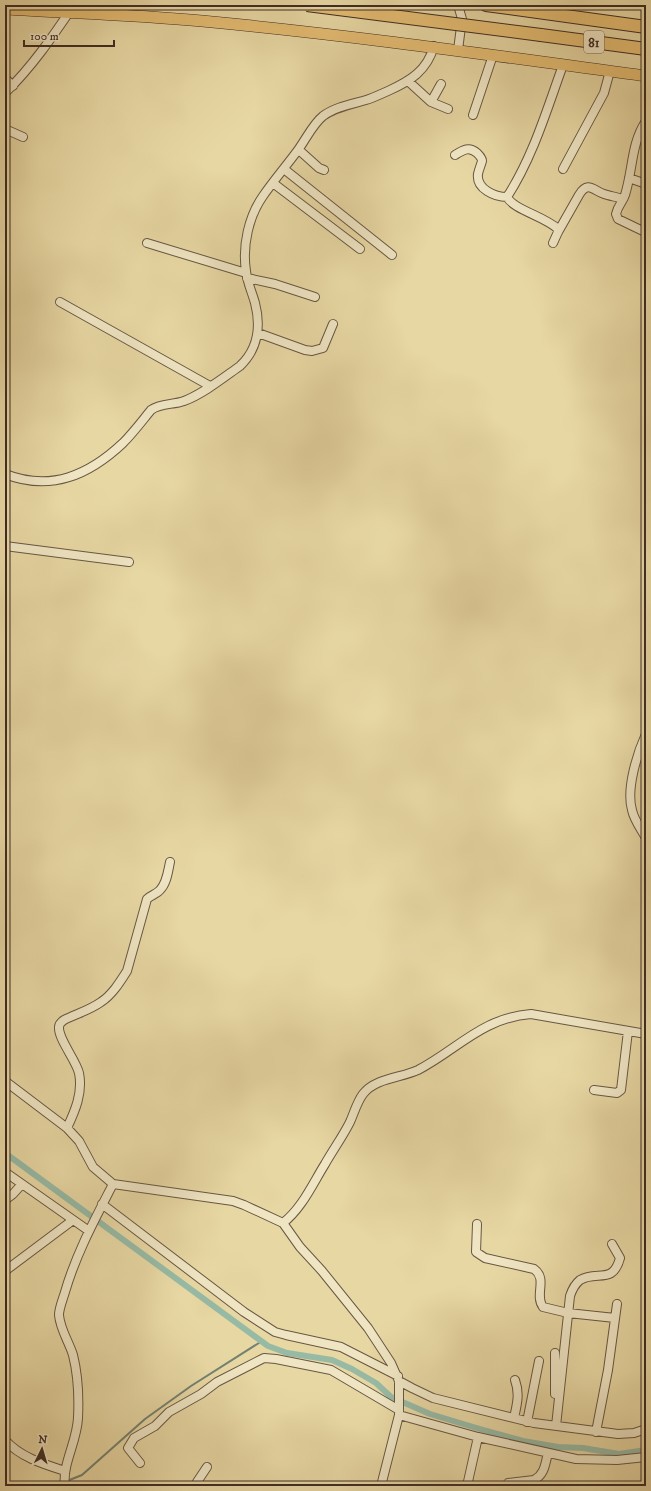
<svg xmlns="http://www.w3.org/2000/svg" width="651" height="1491" font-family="'IM FELL DW Pica',serif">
  <rect width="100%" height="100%" fill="#e7d7a3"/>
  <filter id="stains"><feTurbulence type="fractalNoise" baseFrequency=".005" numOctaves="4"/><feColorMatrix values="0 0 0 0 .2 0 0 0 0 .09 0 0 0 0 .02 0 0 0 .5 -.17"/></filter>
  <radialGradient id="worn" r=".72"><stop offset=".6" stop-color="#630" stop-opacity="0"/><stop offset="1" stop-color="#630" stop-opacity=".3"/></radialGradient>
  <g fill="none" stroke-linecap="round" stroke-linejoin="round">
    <path stroke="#738171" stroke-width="2" d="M67,1481L82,1475L145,1419L191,1386L262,1341
      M54,1486L63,1483"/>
    <path stroke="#97baa5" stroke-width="6" d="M5,1153L268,1346L287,1353L332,1360L352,1369L376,1383L391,1397L430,1414L480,1429L523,1441L558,1447L583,1448L619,1454L646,1450"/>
    <defs>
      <path id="minor" d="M458,5L462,19L458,50
        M5,78L13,86
        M408,81L431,102L448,109
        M5,93C32,67 53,36 74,5
        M431,102L441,84
        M473,115L493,55
        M5,129L23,137
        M299,150L319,168L324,170
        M455,155C463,150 469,146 477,153C480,156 482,158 482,161C481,165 479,169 478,174C476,189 495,197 507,197C533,157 547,109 563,65
        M284,169L392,255
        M563,169L604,93L610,71
        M629,178L646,184
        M273,183L360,249
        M507,197C514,210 544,216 558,229V232L553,243
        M558,232L579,195C588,180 594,191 604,194C610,196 617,197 623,199
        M645,232L618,219L616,214C618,205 623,202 625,195C633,170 631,143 646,121
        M147,243L246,273
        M247,278L275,284L315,297
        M60,302L210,386
        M258,333L305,350L312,351L323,348L333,324
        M5,474C51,492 89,475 123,443C133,433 142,421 151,410C160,403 173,405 184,401C203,394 223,378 240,366C258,349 261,326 255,303C252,292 247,282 246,271C242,245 249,216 263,196C274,180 287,165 298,150C306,139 313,124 323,116C335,107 352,104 366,100C373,98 381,94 388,91C410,81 427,71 434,46
        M5,546L129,562
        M646,734C637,754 626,789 632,810C634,820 641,829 646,838
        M5,1081L67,1128L79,1141L93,1167L113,1184L233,1201L244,1205L283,1223C302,1208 312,1185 325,1164C333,1150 343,1136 350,1122C354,1113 357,1102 363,1094C375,1078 401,1078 418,1070C458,1049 482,1018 531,1014L646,1034
        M594,1090L617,1093L621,1090L628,1031
        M67,1128C75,1111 83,1093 79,1073C76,1060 58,1039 59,1027C59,1024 61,1022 64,1020C76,1014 90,1010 101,1002C112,995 120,982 127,971L147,899C151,895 157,894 160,890C167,883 168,871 170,862
        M5,1172L89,1231
        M5,1200L13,1194L22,1184
        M102,1204L244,1312L275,1332L286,1335L341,1347L398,1376
        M283,1223L300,1247L322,1271L368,1328L391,1363L399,1381L412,1388L433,1398L534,1423L618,1434L634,1433L646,1429
        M477,1224L476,1252L485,1258L534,1269C548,1279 534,1295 543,1307L568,1313L615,1318
        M5,1271L73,1220
        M555,1394V1353
        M399,1415L478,1437L576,1459L617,1460L646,1457
        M514,1418C517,1404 520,1394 515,1380
        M527,1422L539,1361
        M556,1426L570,1296C572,1290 575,1284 580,1280C597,1270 613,1285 620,1258L612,1244
        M596,1432L608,1370L617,1304
        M5,1440C20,1457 43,1464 65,1471
        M140,1463L128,1448L134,1438L155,1426L169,1412L201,1394L217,1382L264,1358L276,1359L331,1370L399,1410
        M508,1483L534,1480C545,1474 545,1464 548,1453
        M65,1486C62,1464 77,1442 78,1418C79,1398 78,1375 73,1355C69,1342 60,1329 59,1315C59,1308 63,1299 65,1292C76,1254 95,1219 113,1184
        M198,1486L197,1482L207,1467
        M381,1486L399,1415V1381
        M467,1486L478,1437"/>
      <path id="major" d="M5,9C71,13 137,15 202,21C351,35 498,56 646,76"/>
      <path id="highway" d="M486,5L646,27
        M541,35L646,49"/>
    </defs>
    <use href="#minor" stroke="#685744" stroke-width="10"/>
    <use href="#major" stroke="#3e2c24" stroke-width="12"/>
    <use href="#highway" stroke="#3e2c24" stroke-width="14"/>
    <use href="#minor" stroke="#efe5c3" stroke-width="8"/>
    <use href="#major" stroke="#e4bc72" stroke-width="11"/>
    <use href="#highway" stroke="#e4bc72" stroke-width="12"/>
    <defs>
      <path id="highway-bridge" d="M307,5L541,35"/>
    </defs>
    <use href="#highway-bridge" stroke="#3e2c24" stroke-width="14" stroke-linecap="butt"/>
    <use href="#highway-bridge" stroke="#e4bc72" stroke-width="12"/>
  </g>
  <g text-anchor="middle" stroke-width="4" stroke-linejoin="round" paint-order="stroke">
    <rect fill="#efe5c3" stroke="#736454" stroke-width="1" x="584" y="31" width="20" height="22" rx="3"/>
    <g font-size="13" font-weight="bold" fill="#3e2c24">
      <text x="594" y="47">81</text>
    </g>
  </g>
  <rect width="651" height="1491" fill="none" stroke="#e7d7a3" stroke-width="20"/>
  <rect x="6" y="6" width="639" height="1479" fill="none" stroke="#3e2c24" stroke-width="2"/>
  <rect x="10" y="10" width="631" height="1471" fill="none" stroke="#3e2c24"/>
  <g transform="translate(42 1449) rotate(5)" stroke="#efe5c3" stroke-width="3" paint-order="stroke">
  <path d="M0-3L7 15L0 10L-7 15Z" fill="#3e2c24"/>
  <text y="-6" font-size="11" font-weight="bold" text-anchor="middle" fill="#3e2c24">N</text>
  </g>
  <path d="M24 40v6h90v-6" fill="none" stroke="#3e2c24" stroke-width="2"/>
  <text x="30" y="40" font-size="12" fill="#3e2c24" stroke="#efe5c3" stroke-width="3" paint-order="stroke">100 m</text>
  <rect width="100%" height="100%" filter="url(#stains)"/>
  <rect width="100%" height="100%" fill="url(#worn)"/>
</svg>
